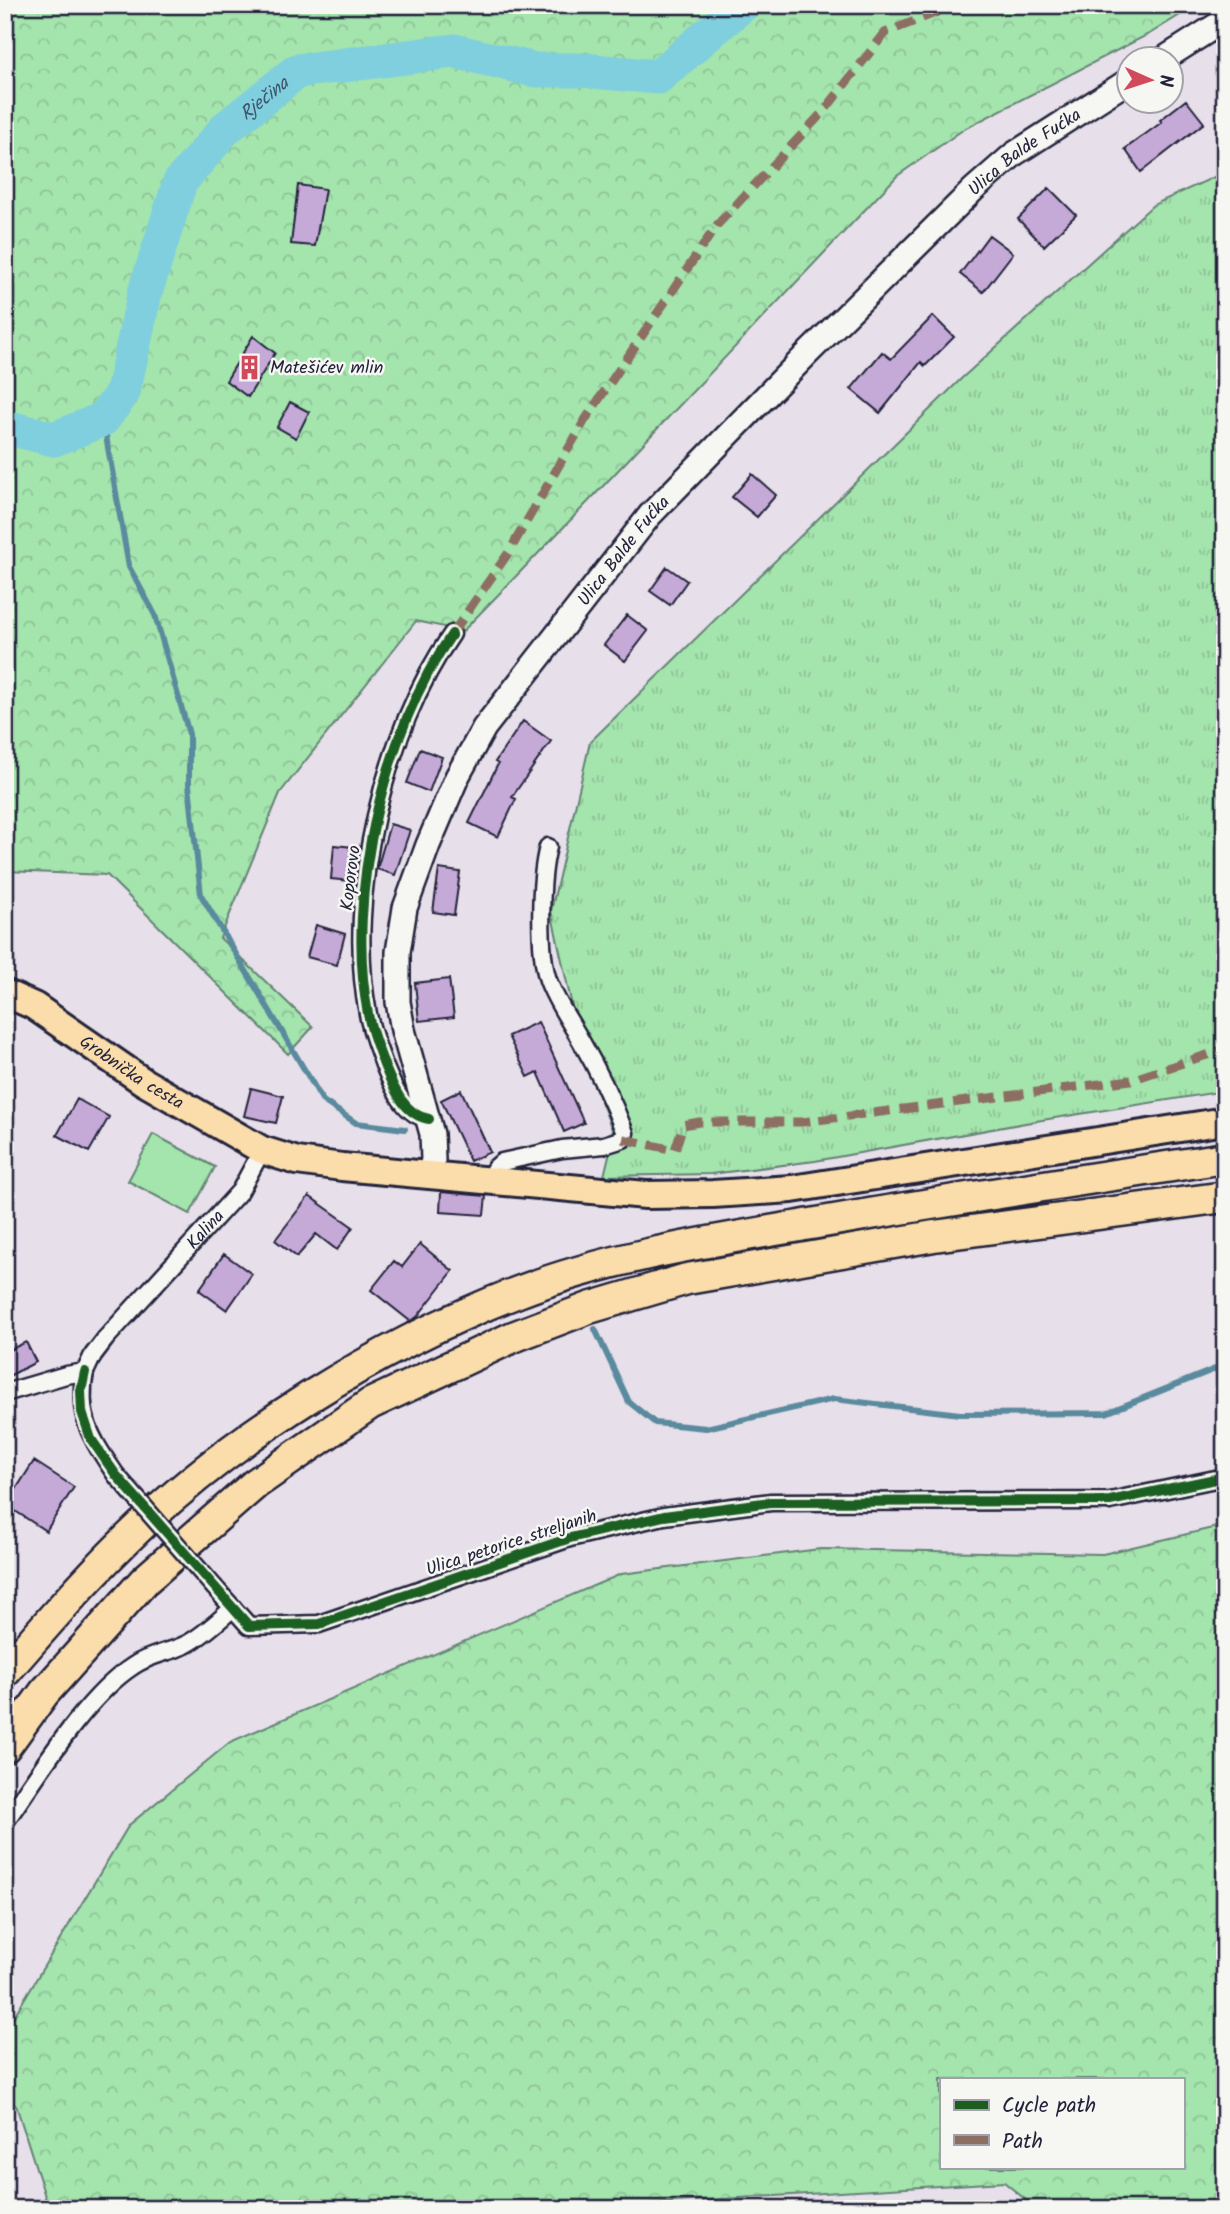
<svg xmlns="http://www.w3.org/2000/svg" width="1230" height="2214" font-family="Kalam,sans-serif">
  <defs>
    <pattern id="grass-tufts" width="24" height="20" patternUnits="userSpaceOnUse" patternTransform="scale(1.75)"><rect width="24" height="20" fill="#a4e4ad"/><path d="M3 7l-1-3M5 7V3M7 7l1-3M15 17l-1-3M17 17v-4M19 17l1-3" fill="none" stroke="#8dc396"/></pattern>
    <pattern id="forest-crowns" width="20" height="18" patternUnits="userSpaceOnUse" patternTransform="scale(1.75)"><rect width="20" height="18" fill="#a4e4ad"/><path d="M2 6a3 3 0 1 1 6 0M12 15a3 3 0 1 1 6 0" fill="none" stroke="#8dc396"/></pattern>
  </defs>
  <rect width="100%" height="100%" fill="#e7dfea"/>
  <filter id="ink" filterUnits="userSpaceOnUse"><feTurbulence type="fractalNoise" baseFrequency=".0143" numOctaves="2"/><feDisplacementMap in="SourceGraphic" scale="14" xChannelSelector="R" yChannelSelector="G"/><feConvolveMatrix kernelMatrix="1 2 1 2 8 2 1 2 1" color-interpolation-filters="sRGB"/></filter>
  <g filter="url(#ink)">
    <path fill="url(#grass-tufts)" stroke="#638374" stroke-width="2" d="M1225,172V1091L1042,1120L815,1161L711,1174L604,1176L614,1135L582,1051L551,911L590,742L962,378L1153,205Z"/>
    <path fill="url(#forest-crowns)" stroke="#638374" stroke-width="2" fill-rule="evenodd" d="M5,5H1196L1151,33L964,129L897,176L587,503L463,631L416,621L280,793L220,938L313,1027L288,1054L107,875L5,871Z
      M1225,1525V2209H1037L1004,2182L559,2209H49L16,2105L5,2098V2031L129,1825L230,1742L621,1574L820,1549L1103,1554ZM941,2079H1183V2167H941Z"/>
    <path fill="#a4e4ad" stroke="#638374" stroke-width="2" d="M153,1134L215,1167L190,1214L128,1181Z"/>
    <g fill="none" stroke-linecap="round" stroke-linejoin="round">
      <path stroke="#5a8a9d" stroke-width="6" d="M103,419L129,567L155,615L189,734V785L201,895L323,1101L356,1123L405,1129
        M595,1329L629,1402L655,1423L706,1428L834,1399L960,1414L1106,1413L1225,1365"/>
      <path stroke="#80cfde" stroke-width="35" id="s1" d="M5,427L54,439L103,419L123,392L144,296L180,182L226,128L297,71L454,51L535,70H583L658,77L742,5"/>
    </g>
    <path fill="#c5aad8" stroke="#22223b" stroke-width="2" d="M1186,100L1204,123L1141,172L1125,149L1162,122L1160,120Z
      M298,185L325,189L315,246L291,244Z
      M1049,188L1076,215L1044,246L1018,219Z
      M989,235L1013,253L983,292L960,274Z
      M933,316L954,337L925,366L921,362L880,413L851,389L882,352L891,359Z
      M253,336L275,353L248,397L226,381Z
      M290,402L309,412L296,438L277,427Z
      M752,474L776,495L757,517L732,497Z
      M667,567L687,581L670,605L650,591Z
      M627,615L648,631L625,661L604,645Z
      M523,721L551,741L512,797L516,799L498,837L469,823L498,764L495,762Z
      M420,749L442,757L429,792L407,783Z
      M390,824L410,830L395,875L377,869Z
      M334,845L353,847L350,881L331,879Z
      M439,869L460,872L454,915L433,912Z
      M316,925L345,934L337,965L307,957Z
      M449,979L454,1017L419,1021L415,983Z
      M538,1022L584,1123L564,1132L538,1072L528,1077L508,1036Z
      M251,1088L283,1096L276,1123L244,1116Z
      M461,1090L490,1152L470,1161L441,1100Z
      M77,1099L109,1117L89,1152L57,1135Z
      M441,1192L486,1196L484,1215L440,1212Z
      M309,1196L353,1227L337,1250L316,1234L297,1257L275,1240Z
      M420,1244L453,1271L417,1317L410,1321L371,1290L394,1261L402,1267Z
      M224,1254L252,1274L227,1310L199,1290Z
      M26,1342L36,1362L5,1378V1352Z
      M34,1461L74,1487L46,1531L6,1505Z"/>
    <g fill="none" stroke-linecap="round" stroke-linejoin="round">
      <defs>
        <g id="minor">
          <path d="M429,1119C404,1115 393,1087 384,1065C378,1048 371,1032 368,1014C345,897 384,731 452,634"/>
          <path d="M488,1180L495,1168L502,1162L562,1149L604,1145L623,1139L625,1133C613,1102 598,1070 581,1041C570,1021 556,1002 548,980C538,950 540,877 548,847"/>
          <path d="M85,1372C76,1418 92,1439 116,1475"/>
          <path id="s2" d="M5,1393L66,1375L85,1372L93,1355L106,1338L240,1191L262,1150"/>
          <path d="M215,1588L249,1626L319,1624L570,1538L664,1516L771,1502L1110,1501L1225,1477"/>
          <path d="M5,1822C38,1775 85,1697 133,1666C150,1654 169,1653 187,1644C204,1635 218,1621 233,1608"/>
        </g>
        <g id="secondary">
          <path d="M1162,60L1225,20"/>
          <path id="s3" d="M429,1175L433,1160L432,1134L403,1030L398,1002V952L405,908L428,845L457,777L484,728L650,515L807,354L974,189L1014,154L1128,81"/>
        </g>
        <g id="primary">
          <path id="s4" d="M5,993L34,1006L144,1082L262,1150L297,1161L342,1167L646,1195L713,1194L792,1189L1225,1121"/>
        </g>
        <path id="motorway" d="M5,1672C44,1627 83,1582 126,1540C233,1435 378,1346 518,1292C612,1256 712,1241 811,1224C949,1200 1087,1179 1225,1158
          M5,1747L44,1693L145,1580L255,1484L370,1404L513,1337L589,1308L687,1279L934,1236L1225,1197"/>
      </defs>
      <use href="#minor" stroke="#22223b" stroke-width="21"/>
      <use href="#secondary" stroke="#22223b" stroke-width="28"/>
      <use href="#primary" stroke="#22223b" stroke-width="32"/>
      <use href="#motorway" stroke="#22223b" stroke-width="35"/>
      <use href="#minor" stroke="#f6f6f2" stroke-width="16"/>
      <use href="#secondary" stroke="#f6f6f2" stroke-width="23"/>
      <use href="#primary" stroke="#faddab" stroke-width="26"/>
      <use href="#motorway" stroke="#faddab" stroke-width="30"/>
      <defs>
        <path id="minor-bridge" d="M116,1475L215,1588"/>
      </defs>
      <use href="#minor-bridge" stroke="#22223b" stroke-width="21" stroke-linecap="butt"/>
      <use href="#minor-bridge" stroke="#f6f6f2" stroke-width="16"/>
      <path stroke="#8d6e63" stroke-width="9" stroke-dasharray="18 9" stroke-linecap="butt" d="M452,634L509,552L585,420L717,225L824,111L885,33L955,5
        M623,1139L675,1150L683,1125L699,1122H802L1131,1080L1225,1049"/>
      <defs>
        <path id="cycleway" d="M429,1119C404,1115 393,1087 384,1065C378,1048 371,1032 368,1014C345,897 384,731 452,634
          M85,1372L81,1391L82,1412L91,1439L116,1475L249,1626L319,1624L570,1538L664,1516L771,1502L1110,1501L1225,1477"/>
      </defs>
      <use href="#cycleway" stroke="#f6f6f2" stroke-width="15"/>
      <use href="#cycleway" stroke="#1b5e20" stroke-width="10"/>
    </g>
  </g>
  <defs>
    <symbol id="building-bare" viewBox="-9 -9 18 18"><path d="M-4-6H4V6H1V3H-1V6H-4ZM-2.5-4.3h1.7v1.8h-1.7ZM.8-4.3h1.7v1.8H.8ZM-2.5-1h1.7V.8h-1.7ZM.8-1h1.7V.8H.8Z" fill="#d1495b" stroke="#f6f6f2" stroke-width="2.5" paint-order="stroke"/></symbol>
  </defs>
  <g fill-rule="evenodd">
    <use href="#building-bare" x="232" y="350" width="35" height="35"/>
  </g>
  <g text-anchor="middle" stroke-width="5" stroke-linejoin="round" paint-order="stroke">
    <g font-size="18" fill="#22223b" stroke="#f6f6f2">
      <text dy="6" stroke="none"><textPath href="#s3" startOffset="1262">Ulica Balde Fućka</textPath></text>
      <text dy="6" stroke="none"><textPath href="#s3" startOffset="695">Ulica Balde Fućka</textPath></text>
      <text transform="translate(350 878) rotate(-83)" y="6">Koporovo</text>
      <text dy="6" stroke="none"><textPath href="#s4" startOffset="150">Grobnička cesta</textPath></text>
      <text dy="6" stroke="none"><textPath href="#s2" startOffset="270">Kalina</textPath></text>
      <text transform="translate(511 1542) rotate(-18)" y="6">Ulica petorice streljanih</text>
    </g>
    <g font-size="18" fill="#22223b" stroke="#f6f6f2" text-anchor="start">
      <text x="270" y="373">Matešićev mlin</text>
    </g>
    <g font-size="19" font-style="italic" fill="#3e566c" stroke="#f6f6f2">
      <text dy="7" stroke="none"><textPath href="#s1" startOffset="474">Rječina</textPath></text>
    </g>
  </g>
  <rect width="1230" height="2214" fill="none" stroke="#f6f6f2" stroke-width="28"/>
  <rect x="14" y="14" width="1202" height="2186" fill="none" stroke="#22223b" stroke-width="2.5" filter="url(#ink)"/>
  <rect x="940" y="2078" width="245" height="91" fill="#f6f6f2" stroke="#a1a1a9" stroke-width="2"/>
  <rect x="954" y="2100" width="35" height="10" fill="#1b5e20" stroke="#a1a1a9" stroke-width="2"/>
  <text x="1002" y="2112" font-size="21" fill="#22223b">Cycle path</text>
  <rect x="954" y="2135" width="35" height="10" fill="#8d6e63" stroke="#a1a1a9" stroke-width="2"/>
  <text x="1002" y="2148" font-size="21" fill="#22223b">Path</text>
  <g transform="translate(1150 80) rotate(93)"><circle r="33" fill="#f6f6f2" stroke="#a1a1a9" stroke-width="2"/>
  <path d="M0-5L12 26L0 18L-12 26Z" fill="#d1495b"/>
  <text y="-10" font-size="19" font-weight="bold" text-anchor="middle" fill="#22223b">N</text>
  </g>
</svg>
